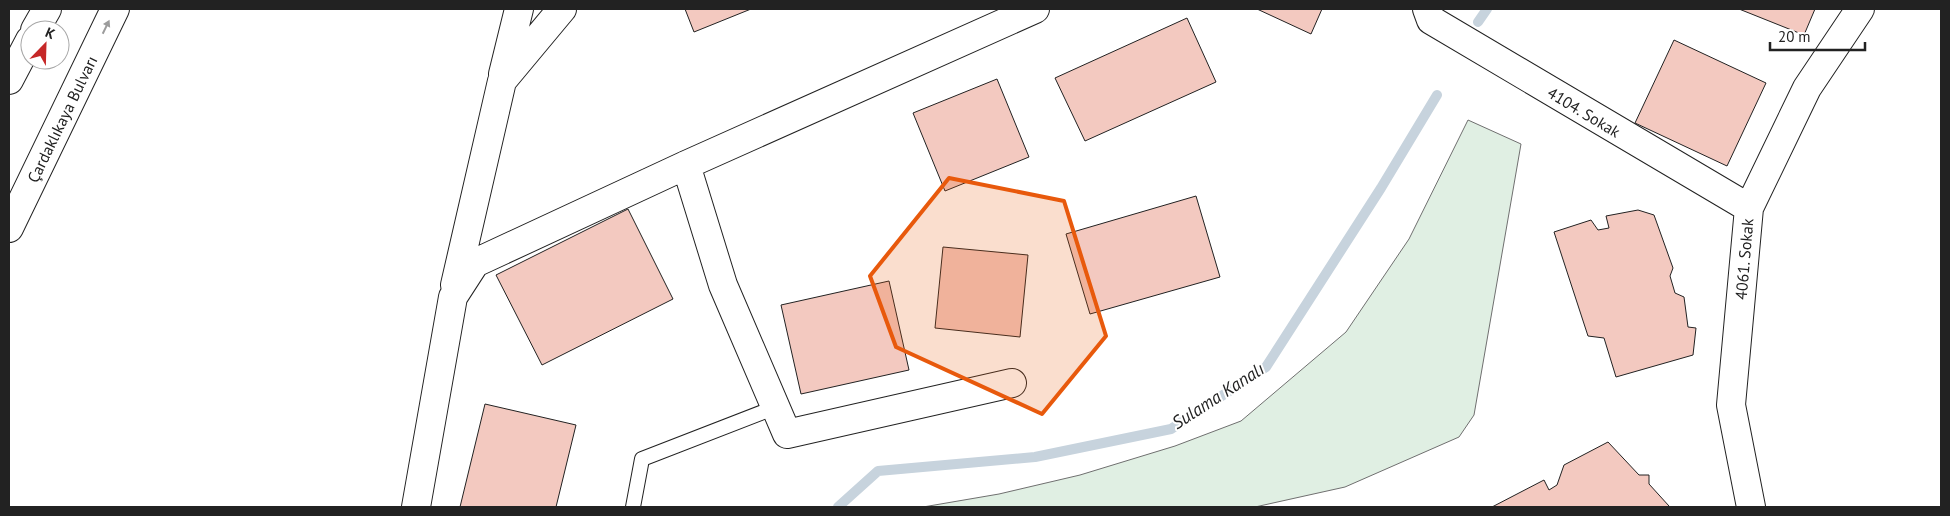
<svg xmlns="http://www.w3.org/2000/svg" width="1950" height="516" font-family="'PT Sans',sans-serif">
  <rect width="100%" height="100%" fill="#fff"/>
  <path fill="#e0efe3" stroke="#6f6f6f" d="M1468,120L1521,144L1474,415L1459,437L1345,487L1255,507H923L999,494L1080,475L1175,446L1241,421L1346,332L1409,239Z"/>
  <g fill="none" stroke-linecap="round" stroke-linejoin="round">
    <path stroke="#c7d3dd" stroke-width="10" d="M1478,22L1487,9
      M838,507L878,471L1035,457L1171,429L1266,367L1381,188L1437,95"/>
  </g>
  <path fill="#f3c9c0" stroke="#222" d="M685,9H751L694,32Z
    M1257,9H1322L1311,34Z
    M1739,9H1815L1804,35Z
    M1187,18L1216,82L1085,141L1055,78Z
    M1674,40L1766,83L1727,166L1635,123Z
    M997,79L1029,157L945,191L913,113Z
    M1196,196L1220,277L1090,314L1066,234Z
    M628,209L673,299L542,365L496,275Z
    M1638,210L1654,215L1673,268L1670,276L1675,293L1684,297L1688,327L1696,328L1693,355L1616,377L1604,338L1588,336L1554,232L1591,220L1598,230L1609,228L1606,216Z
    M943,247L1028,255L1020,337L935,328Z
    M889,281L909,370L801,394L781,305Z
    M485,404L576,425L556,507H460Z
    M1608,442L1639,475H1649V484L1669,506V507H1492L1544,480L1549,490L1557,485L1564,465Z"/>
  <g fill="none" stroke-linecap="round" stroke-linejoin="round">
    <defs>
      <path id="lane" d="M633,507L642,459L776,407"/>
      <path id="street" d="M1427,9L1431,20L1749,208
        M503,74L519,9
        M686,165L723,285L787,434L1012,383
        M455,285L502,81L562,9
        M416,507L453,297L475,263L686,165L1035,9
        M1751,507L1731,405L1749,208L1807,88L1860,9"/>
      <path id="secondary" d="M35,30L47,9
        M9,80L30,40
        M9,228L115,9"/>
    </defs>
    <use href="#lane" stroke="#222" stroke-width="16"/>
    <use href="#street" stroke="#222" stroke-width="30"/>
    <use href="#secondary" stroke="#222" stroke-width="30"/>
    <use href="#lane" stroke="#fff" stroke-width="14"/>
    <use href="#street" stroke="#fff" stroke-width="28"/>
    <use href="#secondary" stroke="#fff" stroke-width="28"/>
  </g>
  <defs><path id="oneway-solid" d="M-6-.8H1V-3.2L6.5 0L1 3.2V.8H-6Z" transform="scale(1.25)"/></defs>
  <use fill="#9c9c9c" href="#oneway-solid" transform="translate(106 27) rotate(-64)"/>
  <path fill="#e8590c" fill-opacity="0.2" stroke="#e8590c" stroke-width="4" stroke-linejoin="round" d="M949,178L1064,201L1106,336L1042,414L896,347L870,276Z"/>
  <g text-anchor="middle" stroke-width="4" stroke-linejoin="round" paint-order="stroke">
    <g font-size="16" fill="#222" stroke="#fff">
      <text transform="translate(1584 112) rotate(31)" y="6">4104. Sokak</text>
      <text transform="translate(62 119) rotate(-64)" y="6">Çardaklıkaya Bulvarı</text>
      <text transform="translate(1744 259) rotate(-85)" y="6">4061. Sokak</text>
    </g>
    <g font-size="18" font-style="italic" fill="#222" stroke="#fff">
      <text transform="translate(1218 396) rotate(-33)" y="6">Sulama Kanalı</text>
    </g>
  </g>
  <rect width="1950" height="516" fill="none" stroke="#222222" stroke-width="20"/>
  <g transform="translate(45 45) rotate(23)"><circle r="24" fill="#ffffff" stroke="#a7a7a7"/>
  <path d="M0-4L9 19L0 12L-9 19Z" fill="#c62828"/>
  <text y="-8" font-size="14" font-weight="bold" text-anchor="middle" fill="#222222">K</text>
  </g>
  <path d="M1770 42v8h95v-8" fill="none" stroke="#222222" stroke-width="2.5"/>
  <text x="1778" y="42" font-size="15" fill="#222222" stroke="#ffffff" stroke-width="4" paint-order="stroke">20 m</text>
</svg>
